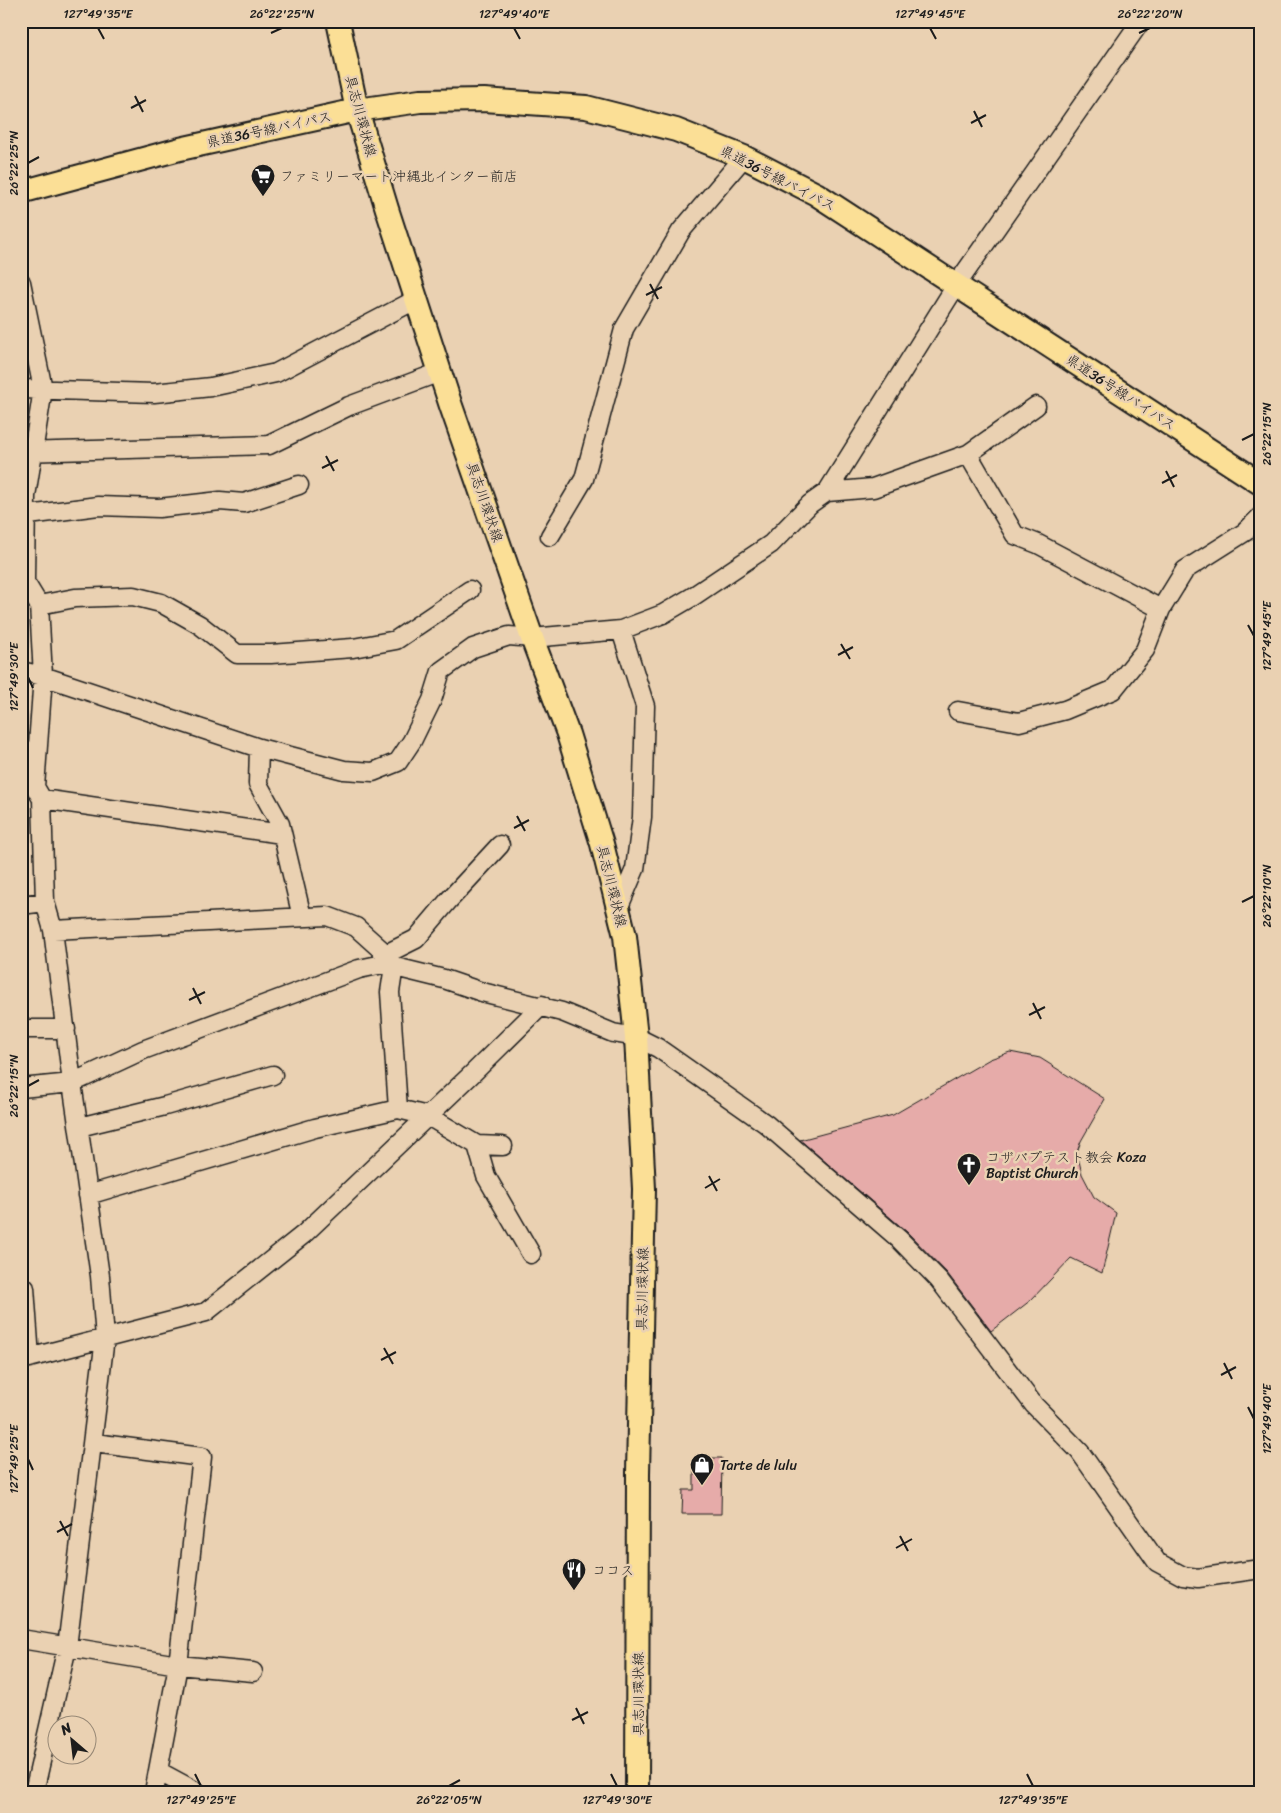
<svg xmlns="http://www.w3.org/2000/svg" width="1281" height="1813" font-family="Sriracha,'Klee One',sans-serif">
  <rect width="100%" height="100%" fill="#ead1b2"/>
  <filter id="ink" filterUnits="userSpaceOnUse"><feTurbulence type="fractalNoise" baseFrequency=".02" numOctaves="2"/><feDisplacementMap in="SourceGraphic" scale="10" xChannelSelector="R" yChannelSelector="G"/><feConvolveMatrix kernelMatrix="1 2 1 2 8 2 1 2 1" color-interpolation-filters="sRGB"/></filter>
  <g filter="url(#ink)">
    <path fill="#e6aba9" stroke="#1c1c1c" d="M1010,1052L1040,1058L1105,1099L1081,1141L1077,1152L1082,1174L1094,1197L1116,1213L1102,1273L1071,1258L1031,1300L991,1331L947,1273L907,1232L800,1140L893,1115L990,1059Z
      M694,1458H722L721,1514H682L683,1490H694Z"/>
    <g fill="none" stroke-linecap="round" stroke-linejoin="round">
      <defs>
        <path id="minor" d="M21,282L43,389L26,496L25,582L39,605L43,676L35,787L42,799L45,902L53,930L72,1083L100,1276L105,1338L67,1647L34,1792
          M21,389L154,393L211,387L276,373L417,299
          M21,452L269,445L349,406L440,372
          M968,454L1015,535L1038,544L1161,609
          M827,492L873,488L968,454L1036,406
          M21,516L98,506L159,508L220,501L244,503L299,485
          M550,536L584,479L624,329L681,231L744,157
          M39,605L75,598L133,596L161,603L200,625L237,654H271L353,648L396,640L470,590
          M21,671L43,676L259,748L344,770L373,772L398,762L412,741L432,700L441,671L473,648L509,636L532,638L621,630L663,614L692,597L771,544L810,504L827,492L957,284L1141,21
          M958,711L1019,722L1065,710L1113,690L1145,650L1161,609L1185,570L1245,532L1260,517
          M259,748L258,784L280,824L302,917
          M42,799L282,834
          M21,905L45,902
          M618,909L635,869L642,817L645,706L621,630
          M53,930L327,916L356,927L386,954L394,966L390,992L398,1109
          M386,954L416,939L449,900L500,845
          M21,1029H66
          M21,1088L72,1083L143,1050L359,969L383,964L444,979L482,992L562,1012L613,1033L636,1037L658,1048L766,1124L899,1239L939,1280L1034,1405L1080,1452L1157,1562L1183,1576L1198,1578L1260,1569
          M79,1127L165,1106L273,1075
          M477,1145L503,1146
          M88,1195L315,1128L398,1109L428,1116L477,1145L486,1176L531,1254
          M25,1288L30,1358
          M21,1360L206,1312L304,1234L472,1074L542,1005
          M94,1443L202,1457L178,1665L154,1792
          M21,1639L178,1665L253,1672
          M158,1771L197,1792"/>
        <path id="major" d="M338,21L357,110L387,209L451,406L532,638L568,734L602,844L625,936L636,1037L644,1189L638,1473L637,1792
          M21,192L180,149L357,110L420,101L484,100L586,107L676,130L744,157L816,194L1260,483"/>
      </defs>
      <use href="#minor" stroke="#1c1c1c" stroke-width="21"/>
      <use href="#major" stroke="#1c1c1c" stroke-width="26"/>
      <use href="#minor" stroke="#ead1b2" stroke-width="18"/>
      <use href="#major" stroke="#fbdf96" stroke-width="22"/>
    </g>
  </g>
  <path fill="none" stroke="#1c1c1c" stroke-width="2" d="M98,28L104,39M514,28L520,39M930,28L936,39M271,33L282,28M1139,33L1150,28M135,96L143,112M131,108L146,100M974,111L982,127M971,123L986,115M28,163L39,157M650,284L658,299M646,295L662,287M1242,440L1254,434M326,456L334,471M322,468L338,460M1166,471L1174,487M1162,483L1177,475M1248,625L1254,636M841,644L850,659M838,655L853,647M28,677L33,688M517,816L525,831M514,828L529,820M1242,902L1254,896M193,988L201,1004M189,1000L205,992M1033,1003L1041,1019M1029,1015L1045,1007M28,1086L39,1080M709,1176L717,1191M705,1188L720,1179M384,1348L393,1364M381,1360L396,1352M1224,1363L1232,1379M1221,1375L1236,1367M1248,1407L1254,1419M28,1459L33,1470M60,1521L68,1536M57,1532L72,1524M900,1536L908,1551M896,1548L912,1539M576,1708L584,1724M572,1720L588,1712M195,1774L201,1786M611,1774L617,1786M1027,1774L1033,1786M449,1786L460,1780"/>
  <defs>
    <symbol id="supermarket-pin" viewBox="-11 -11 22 30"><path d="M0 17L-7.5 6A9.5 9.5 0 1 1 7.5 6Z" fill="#1c1c1c" stroke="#ead1b2"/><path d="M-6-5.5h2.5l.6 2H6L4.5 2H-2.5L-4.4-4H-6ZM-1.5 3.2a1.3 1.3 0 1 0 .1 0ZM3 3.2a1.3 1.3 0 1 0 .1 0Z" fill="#fff"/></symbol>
    <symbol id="church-pin" viewBox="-11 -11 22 30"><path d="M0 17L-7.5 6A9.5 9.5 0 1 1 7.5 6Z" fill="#1c1c1c" stroke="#ead1b2"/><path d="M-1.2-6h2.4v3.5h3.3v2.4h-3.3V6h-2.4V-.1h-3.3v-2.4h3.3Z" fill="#fff"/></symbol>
    <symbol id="shop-pin" viewBox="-11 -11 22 30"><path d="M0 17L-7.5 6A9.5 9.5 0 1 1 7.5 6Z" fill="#1c1c1c" stroke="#ead1b2"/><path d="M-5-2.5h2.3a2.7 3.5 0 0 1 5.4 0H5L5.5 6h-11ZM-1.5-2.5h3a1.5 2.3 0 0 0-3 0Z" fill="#fff"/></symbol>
    <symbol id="restaurant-pin" viewBox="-11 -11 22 30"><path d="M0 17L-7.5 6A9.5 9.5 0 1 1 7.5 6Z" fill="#1c1c1c" stroke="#ead1b2"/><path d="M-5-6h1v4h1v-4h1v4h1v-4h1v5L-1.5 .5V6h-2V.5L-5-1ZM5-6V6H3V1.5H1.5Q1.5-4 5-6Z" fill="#fff"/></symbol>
  </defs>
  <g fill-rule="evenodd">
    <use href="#supermarket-pin" x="249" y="162" width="28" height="38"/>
    <use href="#church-pin" x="955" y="1151" width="28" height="38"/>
    <use href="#shop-pin" x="688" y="1451" width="28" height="38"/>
    <use href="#restaurant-pin" x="560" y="1556" width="28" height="38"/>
  </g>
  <g text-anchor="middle" stroke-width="5" stroke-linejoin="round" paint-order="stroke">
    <g font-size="14" fill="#1c1c1c" stroke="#ead1b2">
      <text transform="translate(361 116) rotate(75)" y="5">具志川環状線</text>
      <text transform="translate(269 129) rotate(-12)" y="5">県道36号線バイパス</text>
      <text transform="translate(778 178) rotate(27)" y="5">県道36号線バイパス</text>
      <text transform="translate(1121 392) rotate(33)" y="5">県道36号線バイパス</text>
      <text transform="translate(485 502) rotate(71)" y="5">具志川環状線</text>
      <text transform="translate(612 886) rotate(76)" y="5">具志川環状線</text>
      <text transform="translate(642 1289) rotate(-89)" y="5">具志川環状線</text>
      <text transform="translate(638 1694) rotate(-90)" y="5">具志川環状線</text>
    </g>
    <g font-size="14" fill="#1c1c1c" stroke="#ead1b2" text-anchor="start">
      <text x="280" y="181">ファミリーマート沖縄北インター前店</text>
      <text x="986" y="1162">コザバプテスト教会 Koza<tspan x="986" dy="16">Baptist Church</tspan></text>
      <text x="720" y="1470">Tarte de lulu</text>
      <text x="592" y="1575">ココス</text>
    </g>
  </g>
  <rect width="1281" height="1813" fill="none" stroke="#ead1b2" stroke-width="55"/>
  <g transform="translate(72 1740) rotate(332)"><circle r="24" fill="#ead1b2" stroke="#988976"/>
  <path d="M0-4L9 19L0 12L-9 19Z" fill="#1c1c1c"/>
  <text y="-8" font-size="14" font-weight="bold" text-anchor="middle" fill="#1c1c1c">N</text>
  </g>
  <rect x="28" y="28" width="1226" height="1758" fill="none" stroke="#1c1c1c" stroke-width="2"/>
  <g font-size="12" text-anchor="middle" fill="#1c1c1c">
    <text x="98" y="18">127°49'35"E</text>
    <text x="282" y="18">26°22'25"N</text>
    <text x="514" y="18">127°49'40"E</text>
    <text x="930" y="18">127°49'45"E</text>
    <text x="1150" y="18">26°22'20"N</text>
    <text transform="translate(14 163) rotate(-90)" y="4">26°22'25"N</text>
    <text transform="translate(1267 434) rotate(-90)" y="4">26°22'15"N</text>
    <text transform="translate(1267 636) rotate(-90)" y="4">127°49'45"E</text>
    <text transform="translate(14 677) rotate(-90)" y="4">127°49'30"E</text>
    <text transform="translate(1267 896) rotate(-90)" y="4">26°22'10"N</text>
    <text transform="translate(14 1086) rotate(-90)" y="4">26°22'15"N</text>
    <text transform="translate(1267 1419) rotate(-90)" y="4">127°49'40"E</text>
    <text transform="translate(14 1459) rotate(-90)" y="4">127°49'25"E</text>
    <text x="201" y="1804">127°49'25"E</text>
    <text x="449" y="1804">26°22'05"N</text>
    <text x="617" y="1804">127°49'30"E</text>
    <text x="1033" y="1804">127°49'35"E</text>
  </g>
</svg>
